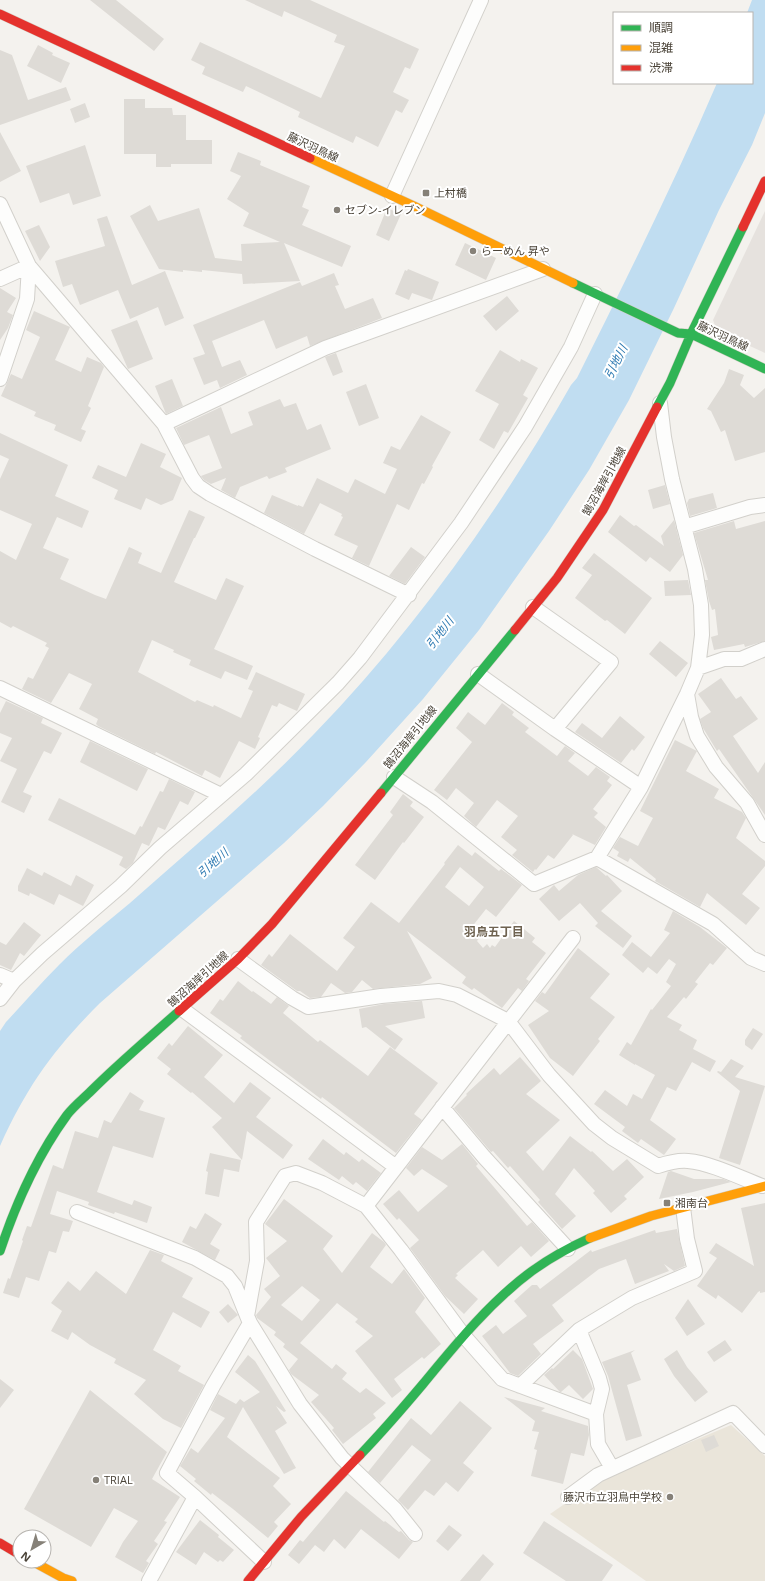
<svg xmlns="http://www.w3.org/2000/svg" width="765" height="1581" font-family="'Open Sans','Noto Sans JP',sans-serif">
  <rect width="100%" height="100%" fill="#f4f2ee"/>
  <path fill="#e6e2de" d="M765,211V353L717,331L713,320Z"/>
  <path fill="#eae5da" d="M731,1425L765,1456V1581H646L550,1514L598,1481Z"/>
  <path fill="#c0ddf1" d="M752,0H765V113L752,145L719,210L674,308L629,400L589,470L549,531L479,630L423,699L366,762L323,806L284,843L100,1003C54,1049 27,1086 0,1146V1031L6,1022C24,1003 41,983 59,965C81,943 106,923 130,903C192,848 257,794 314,734C415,630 499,511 571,385L577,378C626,280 674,183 717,83H752V13H747Z"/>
  <path fill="#dedbd6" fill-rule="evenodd" d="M90,0H116L164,39L154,51Z
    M245,0H310L419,49L410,69L405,67L393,92L409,100L402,113L396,110L378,147L356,136L353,143L298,117L300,112L246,86L243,92L202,74L205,67L191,60L200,42L321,98L345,46L334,42L337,35L284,11L282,17Z
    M38,45L53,53L52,55L70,63L61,83L27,66Z
    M0,50L12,55L28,100L66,87L71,100L0,125Z
    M124,99H145V108H172L173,115H186V140H212V164H171V167H156V154H124Z
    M85,103L90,117L75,123L70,109Z
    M0,132L21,171L0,182Z
    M85,145L101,196L73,205L69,193L40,203L26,166Z
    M238,152L261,161L260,165L310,186L302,207L309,210L302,225L351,246L342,267L284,243L300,281L243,284L242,274L202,270V272L183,270V272L159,269L130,216L150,205L158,221L199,208L215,258L242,261L241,244L280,242L243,226L249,213L227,199L241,176L230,171Z
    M387,208L401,214L389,241L376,235Z
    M107,216L132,285L165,271L184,318L165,326L158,307L130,319L118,290L80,305L72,284L63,287L55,261L105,246L97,219Z
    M39,225L50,247L40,261L25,231Z
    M465,243L496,258L486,280L455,265Z
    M408,269L439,282L432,300L412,293L409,300L395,294L405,270L407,271Z
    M334,273L339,285L335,286L345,309L373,298L382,318L310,346L307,336L276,349L264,320L212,341L222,367L240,360L247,375L220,388L217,380L204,385L193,358L205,354L193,325L300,282L302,286Z
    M0,288L16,298L7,312L13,315L8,328L0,340Z
    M507,296L519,311L496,331L483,316Z
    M34,311L70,327L55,360L81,372L87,357L101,363L104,367L88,406L91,408L81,429L86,431L81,442L54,430L56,425L34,416L36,412L1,396L11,374L22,379L40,337L26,330Z
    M137,320L153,359L128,369L111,330Z
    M500,350L520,362L521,359L538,368L523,395L528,398L508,433L504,431L494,449L479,440L499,404L475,391Z
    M336,353L343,372L333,376L325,357Z
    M729,369L744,375L740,385L754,398L765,388V452L735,461L725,430L721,432L711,411L707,409L724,383Z
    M172,379L183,406L166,414L155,386Z
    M366,384L379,418L359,426L346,392Z
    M280,399L284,407L296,403L307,430L321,424L331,449L285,468L287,472L269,479L267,476L240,487L235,498L221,490L226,478L211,484L204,480L201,476L222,468L209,435L184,445L176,428L221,407L231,434L253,425L248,412Z
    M421,415L451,432L432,466L433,467L424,484L422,483L409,510L397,504L369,566L352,558L358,546L334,535L343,517L341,516L342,514L320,503L304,534L264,513L272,495L298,506V505L303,507L317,478L348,493L355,479L385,494L397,469L383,463L391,446L400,450Z
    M0,433L68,465L55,496L89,511L82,528L57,517L43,548L69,559L60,579L95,595L106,599L129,547L142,553L138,563L161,573L189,510L205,517L195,538H194L174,582L216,600L226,578L244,586L214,649L253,666L247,680L225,671L221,679L189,665L191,660L173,652L174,650L152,640L138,672L195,702L197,700L213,707L214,705L241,718L253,691L248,689L256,672L305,694L297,711L279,703L277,707L272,705L258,737L260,738L255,749L239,741L220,778L205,770L202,776L156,752L155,754L98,726L96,724L98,719L79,709L92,684L69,673L51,703L22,689L28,677L33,679L49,648L45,646L47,643L13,626L11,628L0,622V551L16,560L32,524L0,510V479L9,459L0,455Z
    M141,443L166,454L160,467L182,478L173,500L161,505L146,498L141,510L114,499L118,490L92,478L98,465L126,477Z
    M665,485L670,504L653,509L648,490Z
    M713,493L717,508L690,516L687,503L689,499Z
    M620,515L634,526L636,525L664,546L661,536L674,520L683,555L670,572L650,557L646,562L608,532Z
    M734,521L736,529L765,521V641L745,647L744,644L714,650L711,637L718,635L715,609L712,610L709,601L705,580H708L694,533Z
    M411,547L425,557L405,584L389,576Z
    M594,553L652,598L625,634L607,620L605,621L575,598L592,575L582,568Z
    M688,580L691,595L665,596L664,581Z
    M660,641L688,663L676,677L649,654Z
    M721,678L736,699L741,696L758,719L733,736L758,773L765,762V815L719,749L717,751L703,728L700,719L711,712L698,694Z
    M6,701L43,718L41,723L62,733L51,754L44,751L23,792L32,796L24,813L1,802L17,769L0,761L12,738L0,733V713Z
    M502,703L514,712L512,715L529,728L525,732L557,756L565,746L575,753L568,761L588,776L596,767L610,777L607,781L612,785L593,809L598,813L594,817L606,827L595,845L572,834L573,835L554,859L548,855L536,870L535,869L533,872L512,855L517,850L501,837L518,816L497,800L476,827L464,816L474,803L456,788L447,800L434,790L472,742L456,728L468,712L485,725Z
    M620,716L645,737L634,751L632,749L621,763L575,732L582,723L602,738Z
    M675,740L697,751L686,771L719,789L714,798L742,812L746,818L736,838L765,861V866L742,894L760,908L746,925L707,893L700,907L655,881L656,879L630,858L628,862L617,856L619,852L613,848L620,837L638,846L653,818L640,811Z
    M90,741L148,769L137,791L80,762Z
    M169,779L195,792L188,805L180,801L165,830L158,827L149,846L142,843L133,863L126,869L119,865L123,857L48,820L59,798L135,835L140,826L142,827L160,791L163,792Z
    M403,794L413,802L410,806L424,817L404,843L403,842L375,880L355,865L393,815L390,812Z
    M458,845L472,856L475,852L499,871L501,869L522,885L496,917L486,909L471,928L480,937L477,941L483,948L487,944L490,948L492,945L495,947L514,921L535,938L532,942L546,953L526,979L529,981L522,991L518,988L502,1008L474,988L472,990L462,983L466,977L407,931L432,978L420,984L373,989L362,980L352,992L345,993L331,983L321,997L310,998L300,991H297L261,965L269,954L272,957L290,934L337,971L355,947L343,938L371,902L399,923L445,864L444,863ZM460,867L484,887L469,906L445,887Z
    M596,867L606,876L607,875L622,891L601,911L632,936L623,948L595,926L598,923L580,903L559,921L539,899L554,885L559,891L578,875Z
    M27,868L42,876L44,872L71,886L76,875L94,885L83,906L59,894L54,905L30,893L29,896L18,891V886Z
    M673,911L700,927L727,948L713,965L710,963L695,982L698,984L686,999L684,997L667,1017L682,1025L679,1030L697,1040L693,1049L716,1061L710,1072L692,1062L676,1091L667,1087L650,1120L676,1139L664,1155L641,1139L638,1143L622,1131L625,1127L594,1104L605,1090L627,1106L633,1094L642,1099L655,1075L635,1064V1065L619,1055L627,1042L631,1045L651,1009L652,1010L671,986L666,982L676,964L669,959L657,974L648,967L643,973L622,955L632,942L651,957L670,933L664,930Z
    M24,922L41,935L24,956L20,953L11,970L0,965V942L6,945Z
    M578,948L610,974L590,998L615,1017L598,1039L600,1041L573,1076L550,1058L528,1025L549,1011L535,1001L542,992L545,994Z
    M238,981L252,992L253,991L271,1004L277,997L289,1006L283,1013L318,1042L320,1040L368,1076L390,1047L438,1083L414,1114L422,1120L396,1153L322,1097L321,1099L261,1054L240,1038L242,1036L210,1013L220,999L223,1001Z
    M422,1001L425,1018L385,1026L403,1039L395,1050L366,1027L362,1028L359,1009L384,1004Z
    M188,1026L223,1055L204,1077L234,1103L250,1082L271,1098L256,1117L293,1145L283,1159L247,1131L242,1160L212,1127L222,1118L192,1092L191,1093L167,1074L171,1069L157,1058L169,1043L172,1046Z
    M753,1028L763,1034L752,1050L745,1045V1040Z
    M520,1057L541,1081L526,1094L560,1120L526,1152L543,1171L570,1136L591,1152L592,1151L613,1171L627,1159L644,1177L624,1196L627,1199L611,1213L593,1193L595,1191L574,1168L555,1194L576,1216L562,1229L538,1202L540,1200L510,1166L508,1168L493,1151L491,1152L454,1108L467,1095L466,1094L494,1068L500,1075Z
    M731,1059L744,1066L735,1077L765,1086L740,1165L719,1158L740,1091L717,1072L718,1071L721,1072Z
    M130,1092L144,1101L139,1110L165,1118L153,1158L113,1146L97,1192L132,1205L134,1200L152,1207L147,1223L115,1212L114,1214L88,1205L89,1202L57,1191L50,1214L73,1221L69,1232L63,1231L56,1253L49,1251L39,1281L26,1277L19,1298L3,1293L8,1278L10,1279L23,1241L22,1240L27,1226L31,1227L53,1165L63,1169L75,1131L98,1138L104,1120L111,1123Z
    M323,1139L344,1155L346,1152L359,1162L362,1159L381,1173L367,1191L356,1182L353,1185L342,1176L339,1180L308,1159Z
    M462,1144L478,1164L476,1166L527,1226L532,1222L549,1241L531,1257L521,1246L498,1267L483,1250L456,1274L458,1275L455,1278L478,1299L464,1314L445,1296L410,1248L419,1240L399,1218L397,1220L383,1204L399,1190L418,1212L448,1186L422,1169L414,1176L406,1168L422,1147L442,1160Z
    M210,1153L241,1160L239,1172L224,1169L219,1197L205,1194L208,1172L206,1171Z
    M671,1171L694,1179H723L731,1182L693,1192L659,1199L668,1172Z
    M284,1199L333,1236L323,1249L342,1273L372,1233L384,1242L386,1245L370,1267L392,1284L404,1269L425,1298L415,1312L441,1344L424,1359L422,1357L394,1379L402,1390L392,1398L355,1351L373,1336L355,1322L358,1319L337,1303L300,1343L332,1369L336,1364L347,1373L342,1379L360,1393L366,1388L386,1403L373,1414L376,1418L343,1444L332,1430L334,1428L311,1402L319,1395L291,1374L289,1370L298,1359L283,1347L285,1344L274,1335L276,1332L257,1318L256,1315L271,1297L264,1289L280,1276L266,1258L287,1241L265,1224ZM302,1286L320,1300L302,1321L281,1305Z
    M765,1203V1292L760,1293V1291L758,1292L742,1313L718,1295L716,1299L697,1286L717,1258L709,1253L716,1243L754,1266L741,1208Z
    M205,1213L222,1224L210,1244L220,1250L215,1260L182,1242L190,1226L196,1229Z
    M677,1229L685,1266L674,1271L664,1264L669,1271L635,1284L626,1259L599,1269L552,1305L564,1321L533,1344L541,1354L518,1376L510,1373L482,1336L496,1325L503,1334L527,1316L514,1301L532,1285H537L540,1289L591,1250L592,1252L655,1230L656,1233Z
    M150,1250L164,1255L161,1261L193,1278L182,1297L210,1312L201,1328L173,1312L153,1350L181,1366L178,1371L204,1385L181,1428L163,1419L134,1394L146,1380L114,1363L116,1359L90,1345L72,1332L68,1340L51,1331L62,1311L51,1303L68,1281L80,1291L96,1271L126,1294Z
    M688,1299L705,1324L687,1336L675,1318Z
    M228,1304L238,1315L228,1323L219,1312Z
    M725,1340L732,1350L714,1362L707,1352Z
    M573,1350L582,1359L593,1389L583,1399L569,1385L561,1392H560L544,1375L552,1368L553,1369Z
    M635,1350L631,1353L641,1380L627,1385L642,1436L626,1441L608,1376L602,1362Z
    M677,1350L687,1367L708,1392L695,1402L674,1376L664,1359Z
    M248,1355L255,1361L286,1411L284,1412L276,1406L287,1423L275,1431L296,1468L284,1474L243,1407L227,1437L280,1478L273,1486L291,1504L274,1522L278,1526L268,1538L233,1509L212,1493L211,1495L194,1481L196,1479L180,1466L191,1448L198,1453L225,1418L210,1410L218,1394L236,1404L240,1399L244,1402L260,1392L235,1372Z
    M0,1379L14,1390L0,1408Z
    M90,1390L167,1452L152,1479L180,1497L164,1521L167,1522L154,1541L158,1544L146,1561L149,1563L143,1573L115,1557L123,1542L138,1521L114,1508L91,1547L24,1509Z
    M504,1397L545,1408L541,1411L588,1426L589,1435L584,1456L571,1453L563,1484L531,1476L537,1450L534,1449L539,1432L532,1431L535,1421Z
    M460,1401L492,1428L463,1463L474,1472L458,1492L446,1482L434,1496L425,1490L408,1510L398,1500L431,1460L412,1445L380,1483L368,1472L411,1418L431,1435Z
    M714,1435L719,1446L706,1452L701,1440Z
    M346,1491L384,1522L385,1521L399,1532L401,1531L409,1540L413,1542L399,1559L361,1529L345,1549L334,1539L324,1552L315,1545L299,1564L288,1555L300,1540L303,1542Z
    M200,1520L219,1535L218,1537L234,1550L223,1562L220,1560L218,1562L204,1552L196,1565L176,1552Z
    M544,1521L613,1565L602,1581H566L523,1553Z
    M449,1525L462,1535L448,1551L436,1541Z
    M483,1554L494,1564L480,1581H460Z"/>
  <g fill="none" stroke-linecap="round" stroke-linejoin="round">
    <defs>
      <path id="street" d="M392,196L481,0
        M0,204L29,266L164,424L192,478L198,486L210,494L315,549L409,595
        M0,279L29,266
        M0,379L27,299L29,266
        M164,424L325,348L543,269
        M684,527L750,507L765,505
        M533,607L611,662L555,729
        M698,668L724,659H741L765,649
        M478,674L555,729L641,787
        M0,688L221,795
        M687,694L691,717L697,736L716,767L747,803L765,835
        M394,777L432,802L534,884L597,858L713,924L751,958L765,964
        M597,858L641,787L687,694L698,668L702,635L701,605L695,569L672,479L664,437L660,403
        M238,959L292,998L308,1007L381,996L439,991L457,995L508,1021L549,1075L594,1124L612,1138L658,1166C667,1163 678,1160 688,1161C711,1163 741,1178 762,1186
        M0,975L14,981
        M0,999L14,981L42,954L121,886L160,848L246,774L338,683L360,658L461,523L525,427L571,347L595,294
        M182,1009L396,1167
        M442,1107L484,1157L568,1249
        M366,1206L573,938
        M77,1212L195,1258L227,1276L235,1286L250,1323L300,1404L342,1458L395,1509L415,1534
        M247,1316L257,1261L256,1222L285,1176L296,1173L322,1183L366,1206L401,1250L464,1336L502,1379L596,1414L598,1444L612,1468
        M250,1323L213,1386L167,1473L195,1497L264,1562
        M579,1330L599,1378L602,1389L596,1414
        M520,1386L579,1330L632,1298L695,1271L687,1239L683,1207
        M568,1497L598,1475L733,1413L765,1446
        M149,1581L195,1497"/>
      <path id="fast" d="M573,283L678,333L691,334L765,369
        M657,407L670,383L691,334L743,227
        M381,793L515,630
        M0,1251C16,1203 37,1156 67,1115C74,1106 83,1099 91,1091C119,1063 149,1038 179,1011
        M360,1455C382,1432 402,1409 423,1384C456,1344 490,1302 532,1271C550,1258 570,1247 590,1238"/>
      <path id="slow" d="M310,158L414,206L573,283
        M590,1238L651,1216L765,1186
        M32,1561L63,1578L72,1581"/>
      <path id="jam" d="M0,14L310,158
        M743,227L765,181
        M515,630L557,578L603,510L657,407
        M179,1011L238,959L272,924L381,793
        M0,1543L20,1555
        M248,1581L301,1517L360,1455"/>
    </defs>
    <use href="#street" stroke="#d2d0cb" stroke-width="16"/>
    <use href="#fast" stroke="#d3cfc5" stroke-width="10"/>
    <use href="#slow" stroke="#d3cfc5" stroke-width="10"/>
    <use href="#jam" stroke="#d3cfc5" stroke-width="10"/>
    <use href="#street" stroke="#fdfdfc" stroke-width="14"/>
    <use href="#fast" stroke="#30b455" stroke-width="9"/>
    <use href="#slow" stroke="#ff9f0a" stroke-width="9"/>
    <use href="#jam" stroke="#e5322d" stroke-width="9"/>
  </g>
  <g fill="#868178" stroke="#fff" stroke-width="1.5">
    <rect x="422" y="189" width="8" height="8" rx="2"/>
    <circle cx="337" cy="210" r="4"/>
    <circle cx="473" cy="251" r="4"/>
    <rect x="663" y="1199" width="8" height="8" rx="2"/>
    <circle cx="96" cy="1480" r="4"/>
    <circle cx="670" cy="1497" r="4"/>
  </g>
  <g text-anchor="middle" stroke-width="4" stroke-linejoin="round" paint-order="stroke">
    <g font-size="11" fill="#4b4439" stroke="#fff">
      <text transform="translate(313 147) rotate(25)" y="4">藤沢羽鳥線</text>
      <text transform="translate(723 336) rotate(25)" y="4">藤沢羽鳥線</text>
      <text transform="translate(604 481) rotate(-61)" y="4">鵠沼海岸引地線</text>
      <text transform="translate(410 737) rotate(-51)" y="4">鵠沼海岸引地線</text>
      <text transform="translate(198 979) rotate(-42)" y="4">鵠沼海岸引地線</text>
    </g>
    <g font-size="11" fill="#4b4439" stroke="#fff" text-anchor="start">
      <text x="434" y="197">上村橋</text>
      <text x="345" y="214">セブン-イレブン</text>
      <text x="481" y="255">らーめん 昇や</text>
      <text x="675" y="1207">湘南台</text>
      <text x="104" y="1484">TRIAL</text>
      <text x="662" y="1501" text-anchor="end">藤沢市立羽鳥中学校</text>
    </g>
    <g font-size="12" font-style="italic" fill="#2e7ab2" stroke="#fff">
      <text transform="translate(616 362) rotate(-63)" y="4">引地川</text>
      <text transform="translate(440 633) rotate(-52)" y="4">引地川</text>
      <text transform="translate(213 863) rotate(-42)" y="4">引地川</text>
    </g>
    <g font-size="12" font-weight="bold" fill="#6e6250" stroke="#fff">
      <text x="494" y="936">羽鳥五丁目</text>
    </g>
  </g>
  <rect x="613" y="12" width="140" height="72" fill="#ffffff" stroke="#b7b4b0"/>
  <rect x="621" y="25" width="20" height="6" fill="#30b455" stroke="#b7b4b0"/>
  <text x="649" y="32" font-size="12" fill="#4b4439">順調</text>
  <rect x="621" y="45" width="20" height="6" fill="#ff9f0a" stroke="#b7b4b0"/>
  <text x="649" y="52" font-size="12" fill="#4b4439">混雑</text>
  <rect x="621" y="65" width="20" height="6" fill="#e5322d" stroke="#b7b4b0"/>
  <text x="649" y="72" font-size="12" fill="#4b4439">渋滞</text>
  <g transform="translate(32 1549) rotate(218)"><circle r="19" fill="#ffffff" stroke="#b7b4b0"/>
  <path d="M0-3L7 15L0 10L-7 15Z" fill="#868178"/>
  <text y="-6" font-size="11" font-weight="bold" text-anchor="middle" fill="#4b4439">N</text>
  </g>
</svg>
